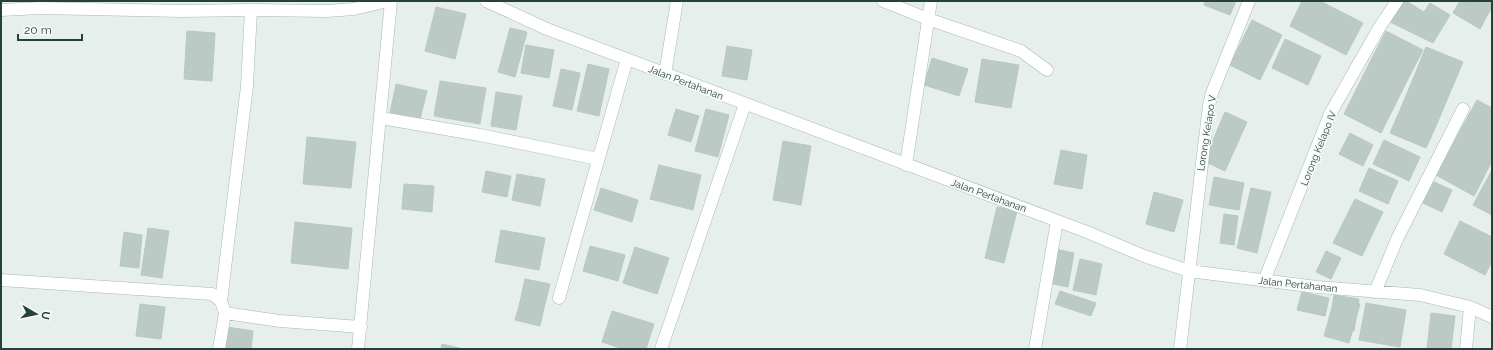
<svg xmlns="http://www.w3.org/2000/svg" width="1493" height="350" font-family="Raleway,sans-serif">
  <rect width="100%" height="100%" fill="#e6efeb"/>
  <path fill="#bbcac4" stroke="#b8c9c2" d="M1205,1H1236L1230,15L1204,5Z
    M1302,1H1320L1363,23L1346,55L1290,26Z
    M1402,1H1406L1424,12L1430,3L1450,15L1433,43L1390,22Z
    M1460,1H1465L1488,14L1480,29L1453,13Z
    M1465,1H1492V8L1488,14Z
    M436,7L466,14L455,59L425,51Z
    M1252,20L1282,35L1260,80L1230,65Z
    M510,28L527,32L515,77L498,72Z
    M187,31L215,33L212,81L184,79Z
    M1386,31L1423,50L1408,79L1371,60Z
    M1285,39L1321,56L1308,85L1272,68Z
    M526,45L554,50L549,78L521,73Z
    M727,46L752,50L747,80L722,76Z
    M1426,47L1463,62L1449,95L1413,79Z
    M932,58L968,69L959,96L924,85Z
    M982,59L1019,65L1011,108L975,102Z
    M1371,60L1408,79L1393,109L1356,90Z
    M588,64L609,69L599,116L577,111Z
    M561,69L580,73L572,110L553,106Z
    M1413,79L1449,95L1436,126L1400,110Z
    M440,81L486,88L480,124L434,116Z
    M396,84L427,91L420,119L390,113Z
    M1356,90L1393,109L1381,133L1344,114Z
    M496,92L522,96L516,130L491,126Z
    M1477,100L1492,108V161L1490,165L1453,144Z
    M676,109L699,116L691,142L668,135Z
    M706,109L729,115L718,157L695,151Z
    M1400,110L1436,126L1426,148L1390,133Z
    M1225,112L1247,122L1225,171L1204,161Z
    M1350,133L1373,145L1363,166L1339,154Z
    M307,137L356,142L351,188L303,184Z
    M1384,140L1420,157L1409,181L1373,164Z
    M783,141L811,146L801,205L773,200Z
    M1453,144L1490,165L1474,196L1436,175Z
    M1061,150L1087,155L1082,189L1054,184Z
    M659,165L701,175L693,210L650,199Z
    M1369,168L1398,181L1388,204L1359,191Z
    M1492,170V215L1473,205Z
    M486,171L511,176L507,197L482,192Z
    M517,174L545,179L540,206L512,200Z
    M1214,177L1244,183L1239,210L1209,205Z
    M1434,182L1452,190L1442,212L1423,203Z
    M404,184L434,186L432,212L402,209Z
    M601,188L638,200L632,222L594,210Z
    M1251,188L1271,192L1257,253L1237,248Z
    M1154,192L1183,200L1174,232L1146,224Z
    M1355,199L1383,212L1362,256L1333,243Z
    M997,207L1017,211L1004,263L985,258Z
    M1224,214L1238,216L1234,245L1220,243Z
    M1460,221L1492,237V261L1485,275L1444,254Z
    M295,222L352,228L348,269L291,263Z
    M148,228L169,231L162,278L141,275Z
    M501,230L545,238L539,270L495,262Z
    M124,232L142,235L139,268L120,266Z
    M590,246L625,255L618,281L583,271Z
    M635,247L669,258L657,294L623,283Z
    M1055,249L1074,253L1068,287L1049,283Z
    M1326,251L1341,258L1331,279L1316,272Z
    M1080,259L1102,264L1096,295L1073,290Z
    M525,279L550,284L544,308L520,302Z
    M1060,291L1096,303L1091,316L1055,304Z
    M1302,292L1329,298L1325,316L1297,310Z
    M1334,295L1359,299L1354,331L1329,327Z
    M1335,297L1360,304L1349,343L1324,336Z
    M520,302L544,308L540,326L515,320Z
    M1366,303L1406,310L1400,347L1359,340Z
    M140,304L165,307L161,339L136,336Z
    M612,311L654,324L646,349H623L602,342Z
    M1431,313L1455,316L1451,349H1427Z
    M227,327L253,331L251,349H224Z
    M442,344L463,349H441Z"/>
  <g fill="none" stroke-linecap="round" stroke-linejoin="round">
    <defs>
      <path id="minor" d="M486,1L547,29L1087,232L1144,256L1189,271L1317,287L1420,295L1470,307L1492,317
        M883,1L928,19L1021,51L1047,70
        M1,10L40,8L182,11L251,10L327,11L354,9L388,1
        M665,74L677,1
        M381,118L480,135L598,159
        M906,165L931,1
        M1,280L212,294L221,301L225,313L219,349
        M1264,281L1330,114L1379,28L1397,1
        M1375,292L1398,237L1463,109
        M559,298L627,59
        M221,301L247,86L251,10
        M225,313L280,321L361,327
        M358,349L391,1
        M661,349L745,104
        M1035,349L1057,221
        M1180,349L1209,105L1212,93L1249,1
        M1466,349L1470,307"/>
    </defs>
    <use href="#minor" stroke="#a8b8b2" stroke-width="13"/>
    <use href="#minor" stroke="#fff" stroke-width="12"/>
  </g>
  <g text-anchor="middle" stroke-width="3.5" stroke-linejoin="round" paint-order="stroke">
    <g font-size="10" fill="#24423a" stroke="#f7fbf9">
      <text transform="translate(686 82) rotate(21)" y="4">Jalan Pertahanan</text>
      <text transform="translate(1206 133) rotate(-81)" y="4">Lorong Kelapo V</text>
      <text transform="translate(1318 148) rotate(-68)" y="4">Lorong Kelapo IV</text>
      <text transform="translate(989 195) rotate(20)" y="4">Jalan Pertahanan</text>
      <text transform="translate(1298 284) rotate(6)" y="4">Jalan Pertahanan</text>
    </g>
  </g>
  <rect width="1493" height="350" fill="none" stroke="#24423a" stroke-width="4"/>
  <g transform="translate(36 314) rotate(99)" stroke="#f7fbf9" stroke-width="3" paint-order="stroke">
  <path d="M0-3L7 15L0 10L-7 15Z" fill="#24423a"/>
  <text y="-6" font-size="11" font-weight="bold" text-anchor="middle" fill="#24423a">U</text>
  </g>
  <path d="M18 34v6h64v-6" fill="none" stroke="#24423a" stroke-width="2"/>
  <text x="24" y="34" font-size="12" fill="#24423a" stroke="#f7fbf9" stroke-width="3" paint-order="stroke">20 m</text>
</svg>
